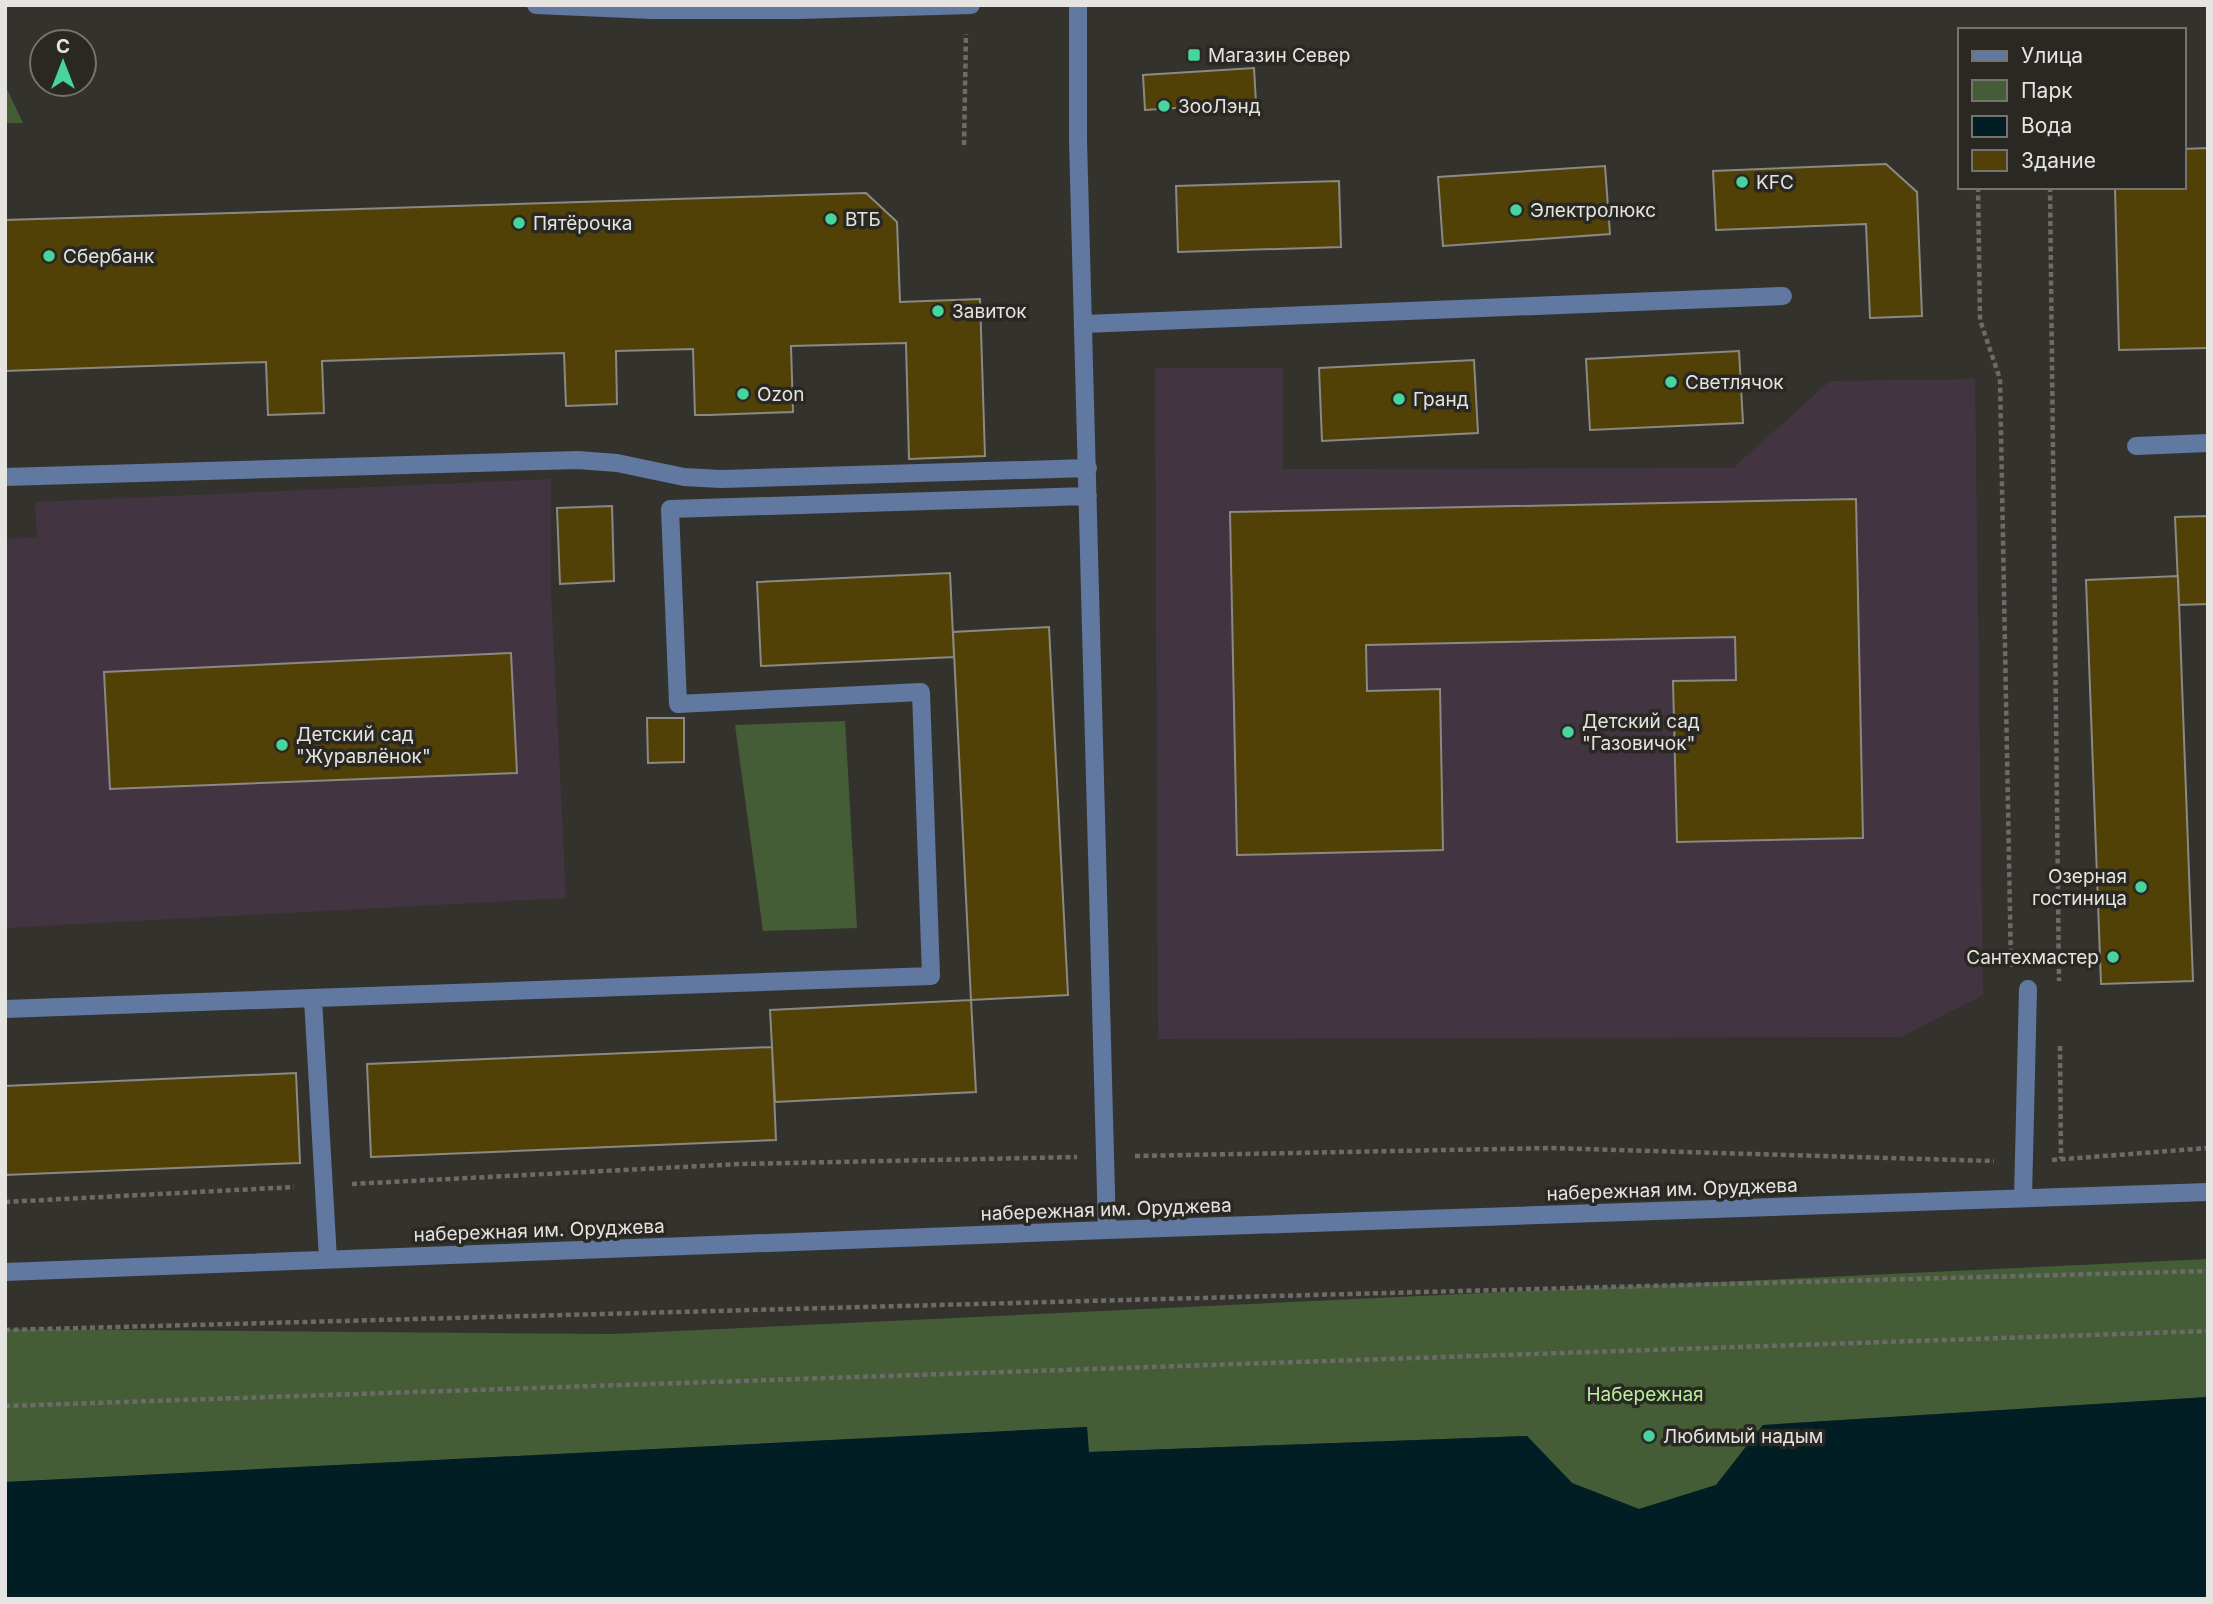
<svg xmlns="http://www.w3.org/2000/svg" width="2213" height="1604" font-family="Inter,sans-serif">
  <rect width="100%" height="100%" fill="#34322d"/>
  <path fill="#433442" d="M1155,368H1283V469L1733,468L1830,381L1975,379L1983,995L1901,1037L1158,1039Z
    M551,479V592L566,898L5,928V539L37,537L35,502Z"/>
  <path fill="#445d37" d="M5,85L23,123H5Z
    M845,721L857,928L763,931L735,725Z
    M2208,1259V1397L1763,1425L1716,1485L1639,1509L1572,1483L1527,1436L1088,1452L1087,1427L5,1482V1329L613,1334Z"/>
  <path fill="#011e24" d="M2208,1397V1599H5V1482L1087,1427L1089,1452L1527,1436L1572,1483L1639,1509L1716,1485L1763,1425Z"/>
  <path fill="#514107" stroke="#8b8983" stroke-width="2" d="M1254,68L1256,103L1145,110L1143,75Z
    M2208,148V348L2119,350L2115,187H2183V149Z
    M1886,164L1917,192L1922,316L1870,318L1866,224L1716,230L1713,171Z
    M1605,166L1610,234L1443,246L1438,177Z
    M1339,181L1341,247L1178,252L1176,186Z
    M866,193L897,222L900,302L980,299L985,456L909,459L906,343L791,346L793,412L709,415H695L693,349L616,351L617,404L566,406L564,353L322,361L324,413L268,415L266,362L5,371V220Z
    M1739,351L1743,423L1590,430L1586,359Z
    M1474,360L1478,433L1322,441L1319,368Z
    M1856,499L1863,838L1677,842L1673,681L1736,680L1735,637L1366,645L1367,691L1440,689L1443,850L1237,855L1230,512Z
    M612,506L614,581L560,584L557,508Z
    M2208,516V604L2179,605L2175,517Z
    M950,573L954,657L761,666L757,582Z
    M2178,576L2193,981L2101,984L2086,580Z
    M1049,627L1068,995L971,1000L953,632Z
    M511,653L517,773L110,789L104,672Z
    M647,718H684V762L648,763Z
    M971,1000L976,1092L775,1102L770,1010Z
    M772,1047L776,1140L371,1157L367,1064Z
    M296,1073L300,1163L5,1175V1086Z"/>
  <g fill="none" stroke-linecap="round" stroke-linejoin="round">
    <path stroke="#6d6b67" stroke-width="4.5" stroke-dasharray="5 3.5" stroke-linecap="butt" d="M964,145L966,34
      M1978,187L1980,320L2000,379L2011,967
      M2050,187L2059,981
      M2060,1046L2061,1159
      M1135,1156L1551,1148L1994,1161
      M2052,1160L2208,1148
      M352,1184L740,1164L1077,1157
      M5,1202L294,1187
      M5,1330L2208,1271
      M5,1406L2208,1331"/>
    <path stroke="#6178a0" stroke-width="18" d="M536,5L651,10H798L971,5
      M1078,5V140L1107,1230
      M1084,324L1783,296
      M2136,446L2208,443
      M5,477L578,460L617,463L684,477L721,479L1088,468
      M313,999L328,1259
      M5,1009L931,976L921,692L678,704L670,509L1088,496
      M2023,1198L2028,989
      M5,1272L1107,1230L2208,1192"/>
  </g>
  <g fill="#48d49d" stroke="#2a2823" stroke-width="2.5">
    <rect x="1187" y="48" width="14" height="14" rx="3.5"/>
    <circle cx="1164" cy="106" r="7"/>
    <circle cx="1742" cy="182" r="7"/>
    <circle cx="1516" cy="210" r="7"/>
    <circle cx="831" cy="219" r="7"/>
    <circle cx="519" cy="223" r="7"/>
    <circle cx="49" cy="256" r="7"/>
    <circle cx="938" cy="311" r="7"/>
    <circle cx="1671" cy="382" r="7"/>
    <circle cx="743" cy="394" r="7"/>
    <circle cx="1399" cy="399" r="7"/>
    <circle cx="1568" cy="732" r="7"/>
    <circle cx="282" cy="745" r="7"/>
    <circle cx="2141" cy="887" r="7"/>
    <circle cx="2113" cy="957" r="7"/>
    <circle cx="1649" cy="1436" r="7"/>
  </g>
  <g text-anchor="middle" stroke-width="7" stroke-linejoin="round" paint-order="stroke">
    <g font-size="19" fill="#e5e4e0" stroke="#2a2823" text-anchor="start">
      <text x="1208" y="62">Магазин Север</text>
      <text x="1178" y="113">ЗооЛэнд</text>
      <text x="1756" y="189">KFC</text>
      <text x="1530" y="217">Электролюкс</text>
      <text x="845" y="226">ВТБ</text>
      <text x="533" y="230">Пятёрочка</text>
      <text x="63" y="263">Сбербанк</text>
      <text x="952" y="318">Завиток</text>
      <text x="1685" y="389">Светлячок</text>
      <text x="757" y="401">Ozon</text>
      <text x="1413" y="406">Гранд</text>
      <text x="1582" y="728">Детский сад<tspan x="1582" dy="22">"Газовичок"</tspan></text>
      <text x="296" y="741">Детский сад<tspan x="296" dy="22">"Журавлёнок"</tspan></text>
      <text x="2127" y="883" text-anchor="end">Озерная<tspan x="2127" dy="22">гостиница</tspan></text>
      <text x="2099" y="964" text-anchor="end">Сантехмастер</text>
      <text x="1663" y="1443">Любимый надым</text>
    </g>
    <g font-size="19" fill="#e5e4e0" stroke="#2a2823">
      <text transform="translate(1672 1189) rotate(-2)" y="7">набережная им. Оруджева</text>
      <text transform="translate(1106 1209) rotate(-2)" y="7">набережная им. Оруджева</text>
      <text transform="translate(539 1230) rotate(-2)" y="7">набережная им. Оруджева</text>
    </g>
    <g font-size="19" fill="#b7ef9d" stroke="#2a2823">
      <text x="1645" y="1401">Набережная</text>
    </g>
  </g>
  <rect width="2213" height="1604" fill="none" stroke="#e5e4e0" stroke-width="14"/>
  <rect x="1958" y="28" width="228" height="161" fill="#2a2823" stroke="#75736f" stroke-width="2"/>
  <rect x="1972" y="51" width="35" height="10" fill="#6178a0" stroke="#75736f" stroke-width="2"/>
  <text x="2021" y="63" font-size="21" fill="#e5e4e0">Улица</text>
  <rect x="1972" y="80" width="35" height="21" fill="#445d37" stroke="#75736f" stroke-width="2"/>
  <text x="2021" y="98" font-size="21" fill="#e5e4e0">Парк</text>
  <rect x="1972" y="116" width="35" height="21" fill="#011e24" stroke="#75736f" stroke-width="2"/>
  <text x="2021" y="133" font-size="21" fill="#e5e4e0">Вода</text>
  <rect x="1972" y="150" width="35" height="21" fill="#514107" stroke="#75736f" stroke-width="2"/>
  <text x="2021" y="168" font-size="21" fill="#e5e4e0">Здание</text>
  <g transform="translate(63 63)"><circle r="33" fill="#2a2823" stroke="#75736f" stroke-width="2"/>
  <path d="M0-5L12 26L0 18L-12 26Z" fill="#48d49d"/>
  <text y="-10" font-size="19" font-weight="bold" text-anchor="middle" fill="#e5e4e0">С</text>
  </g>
</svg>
